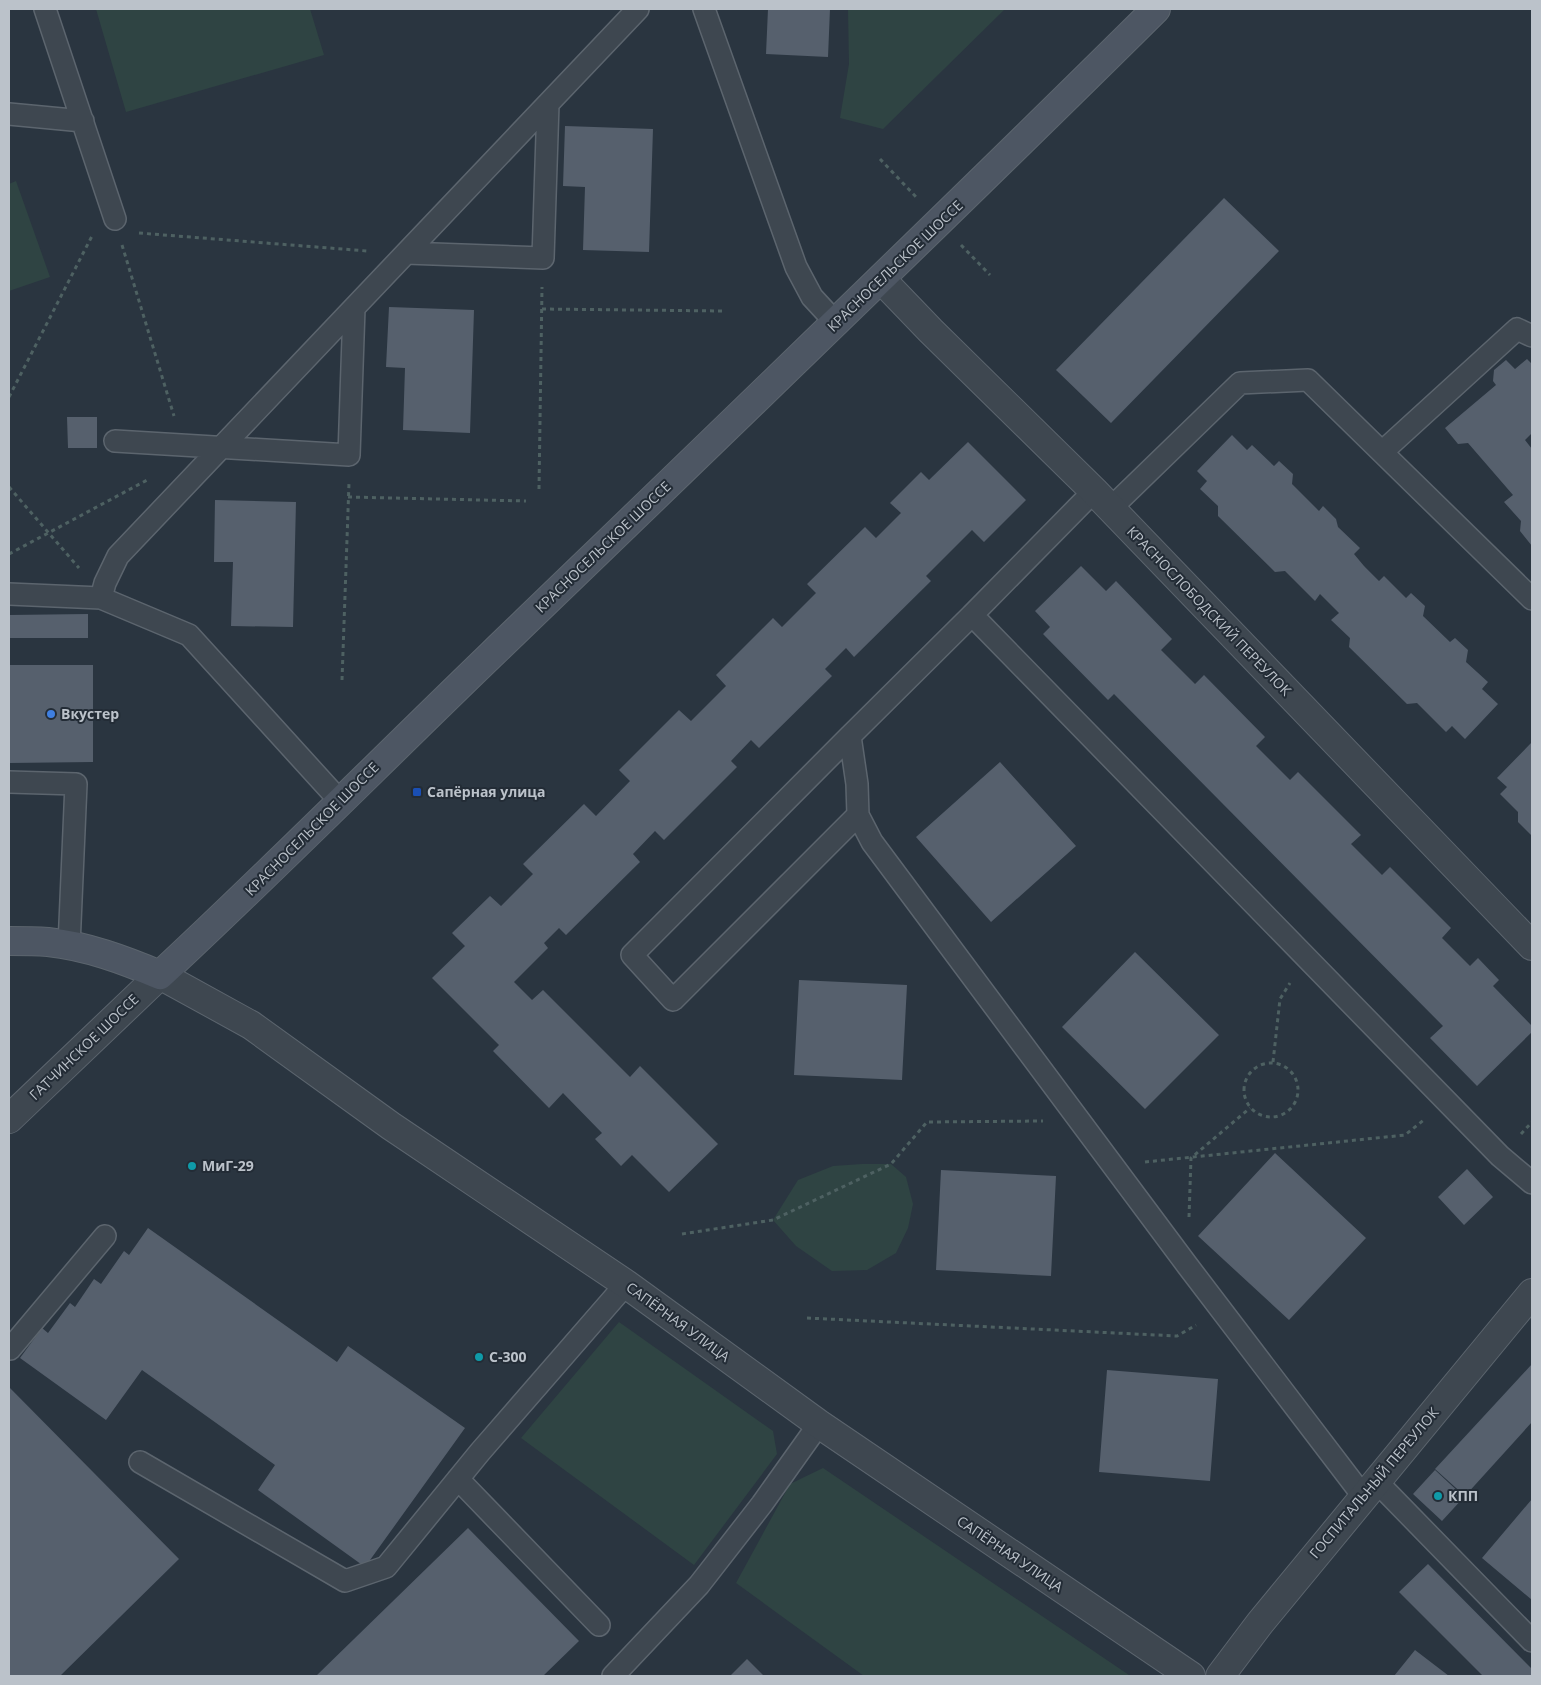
<svg xmlns="http://www.w3.org/2000/svg" width="1541" height="1685" font-family="'Open Sans',sans-serif">
  <rect width="100%" height="100%" fill="#2a3540"/>
  <path fill="#2f4443" d="M96,9H310L324,55L126,112Z
    M848,9H1005L883,129L840,118L849,64Z
    M16,181L50,277L9,291V184Z
    M862,1164H891L906,1177L913,1204L908,1228L896,1253L867,1270L832,1271L796,1246L773,1220L798,1180L833,1166Z
    M619,1322L773,1431L777,1454L694,1565L521,1438Z
    M823,1468L1129,1675L1130,1676H864L736,1583L790,1484Z"/>
  <path fill="#56606d" d="M768,9H830L828,57L766,54Z
    M565,126L653,129L649,252L583,250L585,187L563,186Z
    M1224,198L1279,251L1111,423L1056,370Z
    M389,307L474,310L470,433L403,430L405,368L386,367Z
    M1527,359L1532,364V433L1525,440L1532,449V546L1520,531L1521,521L1504,502L1513,495L1468,443L1458,444L1445,428L1496,385L1493,381L1494,370L1506,360L1515,369Z
    M67,417H97V448H68Z
    M1232,435L1247,450L1252,445L1274,466L1279,461L1293,474L1292,484L1319,511L1323,506L1336,519L1338,527L1360,548L1354,554L1364,566L1379,581L1384,576L1406,598L1411,593L1425,606L1423,616L1450,642L1455,638L1468,650L1466,662L1488,682L1482,689L1498,704L1465,739L1452,726L1446,732L1417,703L1407,704L1349,647L1350,638L1331,620L1339,613L1320,594L1315,601L1285,571L1275,572L1218,516V506L1200,489L1207,481L1197,471Z
    M968,442L1026,500L984,542L972,530L926,576L931,581L854,657L846,648L825,669L832,676L759,748L751,740L731,761L737,767L664,840L655,831L633,854L640,862L566,935L559,928L544,943L548,948L514,982L532,1000L543,990L630,1077L640,1066L718,1144L669,1192L632,1155L621,1166L595,1139L602,1133L563,1093L549,1108L493,1051L499,1045L432,978L465,946L452,933L490,896L501,906L533,874L523,864L584,804L596,816L630,781L619,770L679,710L691,721L726,686L716,675L773,618L782,627L816,593L807,584L865,527L876,538L901,513L890,503L921,472L929,480Z
    M215,500L296,502L293,627L231,626L233,562H214Z
    M1081,566L1106,591L1116,581L1172,639L1161,650L1195,684L1204,675L1265,737L1256,746L1290,780L1298,772L1361,835L1351,844L1382,875L1390,867L1451,928L1442,938L1470,966L1478,958L1499,980L1493,986L1532,1026V1032L1477,1086L1430,1038L1443,1026L1114,694L1108,700L1043,634L1050,627L1035,611Z
    M88,614V638H9V615Z
    M9,665H93V762L9,763Z
    M1532,742V836L1518,822V812L1500,794L1507,787L1497,778Z
    M1000,762L1076,846L991,922L916,837Z
    M1135,952L1219,1035L1145,1109L1062,1027Z
    M799,980L907,985L902,1080L794,1075Z
    M1275,1153L1366,1238L1289,1320L1198,1236Z
    M1467,1169L1493,1197L1464,1225L1438,1197Z
    M941,1170L1056,1176L1051,1276L936,1270Z
    M148,1228L337,1362L348,1346L465,1428L365,1567L258,1490L275,1465L142,1370L106,1420L20,1358L42,1328L48,1333L70,1303L75,1307L94,1279L101,1284L124,1251L129,1255Z
    M1532,1364V1422L1465,1496L1435,1469Z
    M1107,1370L1218,1379L1210,1481L1099,1472Z
    M9,1387L179,1559L60,1676H9Z
    M1435,1470L1464,1497L1442,1521L1413,1494Z
    M1532,1499V1600L1482,1558Z
    M468,1528L579,1641L543,1676H316Z
    M1428,1564L1532,1669V1676H1483L1399,1592Z
    M1415,1650L1449,1676H1394Z
    M747,1659L764,1676H730Z"/>
  <g fill="none" stroke-linecap="round" stroke-linejoin="round">
    <defs>
      <path id="service" d="M45,9L115,219
        M704,9L796,267L812,297L836,323
        M9,114L83,121
        M406,253L543,258L548,104
        M115,441L349,455L354,308
        M1382,452L1517,329L1532,336
        M1094,491L972,615L1500,1156L1532,1183
        M1110,509L1240,383L1308,380L1532,599
        M9,594L101,598L189,635L340,801
        M101,598L105,583L118,556L638,9
        M972,615L850,736L857,784L858,815L872,842L1187,1265L1363,1496
        M850,736L632,955L673,1000L858,815
        M9,782L76,784L69,946
        M9,1348L10,1349L105,1236
        M140,1462L345,1581L386,1567L480,1452L626,1284
        M458,1479L599,1625
        M1376,1481L1532,1641
        M613,1676L699,1585L762,1504L819,1424"/>
      <path id="minor" d="M881,279L931,331L1094,491L1532,946
        M9,1119L160,975
        M1220,1676L1260,1623L1532,1293"/>
      <path id="tertiary" d="M160,975L251,1025L391,1126L626,1284L819,1424L1191,1676"/>
      <path id="secondary" d="M9,941C22,941 35,941 48,942C87,946 124,960 160,975C273,870 381,761 491,655C714,440 937,226 1156,9"/>
    </defs>
    <use href="#service" stroke="#5c656e" stroke-width="24"/>
    <use href="#minor" stroke="#5c656e" stroke-width="30"/>
    <use href="#tertiary" stroke="#5c656e" stroke-width="30"/>
    <use href="#secondary" stroke="#5c656e" stroke-width="30"/>
    <path stroke="#4e6162" stroke-width="3" stroke-dasharray="4 4" stroke-linecap="butt" d="M880,159L918,199
      M139,233L367,251
      M122,245L174,416
      M961,245L990,275
      M542,309L724,311
      M9,397L92,236
      M9,487L79,568
      M539,489L542,287
      M348,497L526,501
      M9,554L149,479
      M342,680L349,483
      M1273,1062L1280,999L1290,983
      M1244 1090a27 27 0 1 1 54 0a27 27 0 1 1-54 0Z
      M1521,1134L1532,1122
      M1145,1162L1405,1135L1425,1119
      M1189,1217L1191,1158L1250,1108
      M682,1234L773,1220L891,1164L927,1122L1043,1121
      M807,1318L1177,1336L1196,1325"/>
    <use href="#service" stroke="#3e4750" stroke-width="21"/>
    <use href="#minor" stroke="#3e4750" stroke-width="28"/>
    <use href="#tertiary" stroke="#3e4750" stroke-width="28"/>
    <use href="#secondary" stroke="#4d5663" stroke-width="28"/>
  </g>
  <circle fill="#3f7fe0" stroke="#232c36" stroke-width="2" cx="51" cy="714" r="5"/>
  <rect fill="#1a4fb4" stroke="#232c36" stroke-width="2" x="412" y="787" width="10" height="10" rx="2.5"/>
  <g fill="#0f9aa8" stroke="#232c36" stroke-width="2">
    <circle cx="192" cy="1166" r="5"/>
    <circle cx="479" cy="1357" r="5"/>
    <circle cx="1438" cy="1496" r="5"/>
  </g>
  <g text-anchor="middle" stroke-width="4" stroke-linejoin="round" paint-order="stroke">
    <g font-size="14" fill="#bbc2ca" stroke="#232c36">
      <text transform="translate(895 266) rotate(-44)" y="5">КРАСНОСЕЛЬСКОЕ ШОССЕ</text>
      <text transform="translate(603 547) rotate(-44)" y="5">КРАСНОСЕЛЬСКОЕ ШОССЕ</text>
      <text transform="translate(1209 611) rotate(46)" y="5">КРАСНОСЛОБОДСКИЙ ПЕРЕУЛОК</text>
      <text transform="translate(312 829) rotate(-45)" y="5">КРАСНОСЕЛЬСКОЕ ШОССЕ</text>
      <text transform="translate(84 1047) rotate(-44)" y="5">ГАТЧИНСКОЕ ШОССЕ</text>
      <text transform="translate(678 1322) rotate(36)" y="5">САПЁРНАЯ УЛИЦА</text>
      <text transform="translate(1374 1483) rotate(-50)" y="5">ГОСПИТАЛЬНЫЙ ПЕРЕУЛОК</text>
      <text transform="translate(1010 1554) rotate(34)" y="5">САПЁРНАЯ УЛИЦА</text>
    </g>
    <g font-size="14" font-weight="bold" fill="#bbc2ca" stroke="#232c36" text-anchor="start">
      <text x="61" y="719">Вкустер</text>
      <text x="427" y="797">Сапёрная улица</text>
      <text x="202" y="1171">МиГ-29</text>
      <text x="489" y="1362">С-300</text>
      <text x="1448" y="1501">КПП</text>
    </g>
  </g>
  <rect width="1541" height="1685" fill="none" stroke="#bbc2ca" stroke-width="20"/>
</svg>
